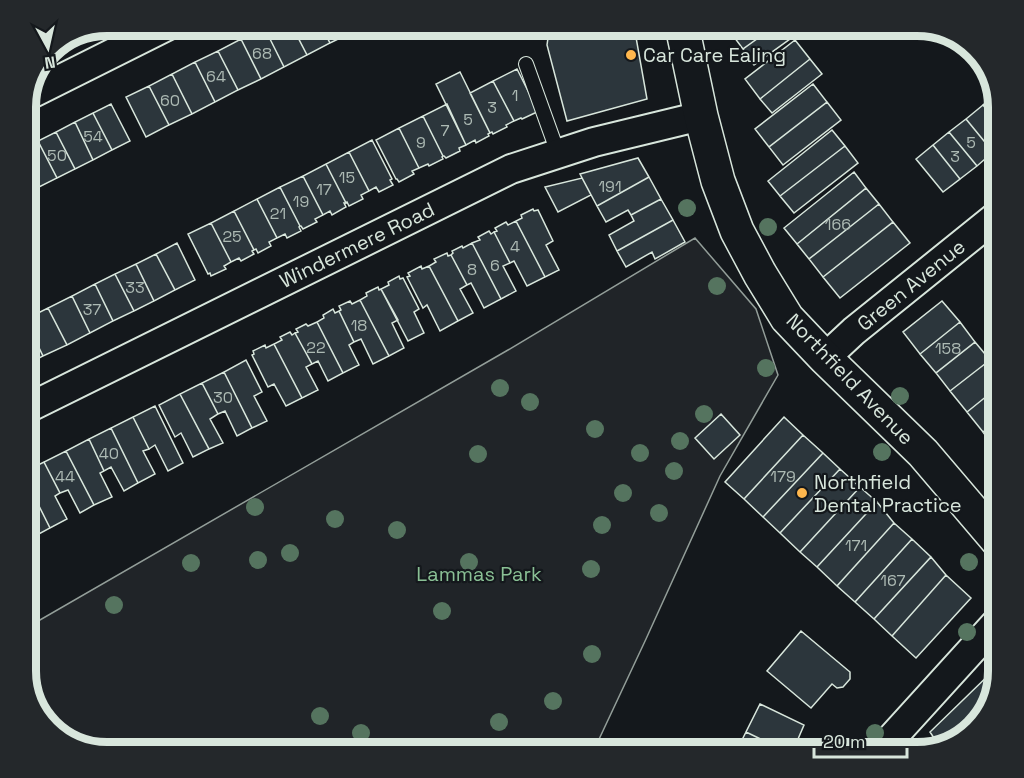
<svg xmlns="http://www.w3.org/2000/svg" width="1024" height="778" font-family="'Space Grotesk',sans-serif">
  <rect width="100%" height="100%" fill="#14181c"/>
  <path fill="#202428" stroke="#939e99" stroke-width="1.5" d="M695,238L756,309L778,375L720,476L646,639L593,752H106L57,736L26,676V628L508,350Z"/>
  <path fill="#2c363c" stroke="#d8e6dc" stroke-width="1.5" d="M267,26H292L307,55L284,67L264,27Z
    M292,26H321L330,43L307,55Z
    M321,26H350L353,32L330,43Z
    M595,26H634L647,99L567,121L547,45L548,38Z
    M742,26H775L743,49L731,33Z
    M775,26H808L754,65L743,49Z
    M264,27L284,67L261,79L241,39Z
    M241,39L261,79L238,90L218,51Z
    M795,40L810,59L760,99L745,79Z
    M218,51L238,90L215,102L195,62Z
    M810,59L822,74L772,113L760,99Z
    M195,62L215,102L192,114L172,74Z
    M517,69L537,109V112L522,119L521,118L514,121L493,81Z
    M460,72L490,133L488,134L489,136L476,143L475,140L466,145L436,84Z
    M172,74L192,114L169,125L149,86Z
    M493,81L514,121L506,125L507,127L493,134L492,132L490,133L470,93Z
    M813,84L827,102L769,147L755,129Z
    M149,86L169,125L146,137L126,97Z
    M996,95L998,106V124L983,105Z
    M827,102L841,120L783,165L769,147Z
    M111,104L130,141L112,150L93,113Z
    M447,104L466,145L459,148L460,151L446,158L444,156H443L423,116Z
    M983,105L998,124V148L993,152L966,119Z
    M93,113L112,150L93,160L75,122Z
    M423,116L443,156L442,157L443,159L429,166L428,164L419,168L399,128Z
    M966,119L993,152L977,166L949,132Z
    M75,122L93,160L75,169L56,132Z
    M399,128L419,168L412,171L414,174L399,182L397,179H396L376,140Z
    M832,130L845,146L780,196L768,181Z
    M56,132L75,169L57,178L38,141Z
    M949,132L977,166L960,179L933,145Z
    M372,140L392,179L390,180L393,185L379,192L376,187L369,191L349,152Z
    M38,141L57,178L39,187L26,161V147Z
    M933,145L960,179L943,192L916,159Z
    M845,146L858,163L794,213L780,196Z
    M349,152L369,191L361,195L363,199L349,206L347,202L346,203L326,164Z
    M638,158L649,177L597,206L580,174Z
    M326,164L346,203H344L346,207L332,215L330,211L323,215L303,176Z
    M854,172L866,188L797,244L784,228Z
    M303,176L323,215L315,219L317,222L303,229L301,226H300L280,187Z
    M649,177L661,199L631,215L628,210L606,222L597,206Z
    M582,178L591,195L558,212L545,187Z
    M280,187L300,226L299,227L301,231L287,238L285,234L277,238L257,199Z
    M866,188L879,204L809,259L797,244Z
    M257,199L277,238L269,242L271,246L258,253L256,249L254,250L234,211Z
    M661,199L673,220L617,251L609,235L634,221L631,215Z
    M879,204L893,222L823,277L809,259Z
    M533,209L534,211L538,210L553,241L546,245L559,270L545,277L516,221L522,218L521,215Z
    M234,211L254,250L252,251L254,254L241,261L239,258L231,262L211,223Z
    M673,220L685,242L655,259L652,252L626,267L617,251Z
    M516,221L545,277L527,286L514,261L510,263L494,232L497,231L495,228L506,222L508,225Z
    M893,222L910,243L840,298L823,277Z
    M211,223L231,262L224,266L226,269L211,276L210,273L208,274L188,234Z
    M489,231L491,234L494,232L510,263L503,266L516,291L501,299L472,243L480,240L478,237Z
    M177,243L195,280L175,290L156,254Z
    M472,243L501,299L484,308L471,283L467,285L451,255L453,253L452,251L462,246L463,248Z
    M447,253L448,256L451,255L467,285L460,289L473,313L458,321L429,266L436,262L434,259Z
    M156,254L175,290L154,301L136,264Z
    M136,264L154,301L134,311L115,274Z
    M421,266L422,269L429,266L458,321L440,331L427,305L423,308L407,277L410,276L408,273Z
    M115,274L134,311L113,321L95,284Z
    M399,276L400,279L403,278L419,309L414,312L424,333L408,341L381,289L389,285L388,282Z
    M95,284L113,321L90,333L72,296Z
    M378,287L379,290L381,289L398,320L392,323L404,348L389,356L360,300L367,296L366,293Z
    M72,296L90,333L67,345L48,308Z
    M360,300L389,356L373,364L361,339L354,342L339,311L341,310L339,306L350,301L352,304Z
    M942,301L960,322L920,354L903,332Z
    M48,308L67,345L43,356L26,321V319Z
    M333,309L335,313L339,311L354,342L349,345L359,365L343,373L317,322L324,318L323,315Z
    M26,321L43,356L26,365Z
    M317,322L343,373L328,381L318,361L312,364L295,333L298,332L296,329L306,324L308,326Z
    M960,322L975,342L936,373L920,354Z
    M290,332L292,335L295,333L312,364L306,367L318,390L302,398L274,344L282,340L280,337Z
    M975,342L990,360L950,391L936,373Z
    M274,344L302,398L286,406L274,384L268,387L252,355L254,354L253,351L265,345L266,348Z
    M246,360L262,392L254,396L267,421L252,428L224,372Z
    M990,360L998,371V387L967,412L950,391Z
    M224,372L252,428L237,436L225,411L218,414L202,383Z
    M202,383L218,414L210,419L223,443L209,449L180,394Z
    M998,387V419L983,432L967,412Z
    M180,394L209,449L193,457L181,433L175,437L159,405Z
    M155,406L183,463L168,471L155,445L149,449L133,417Z
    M721,414L740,435L714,459L695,438Z
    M133,417L149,449L143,451L155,474L138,483L111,428Z
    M784,417L803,435L744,499L725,482Z
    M998,419V452L983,432Z
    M111,428L138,483L124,491L111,467L104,471L89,439Z
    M803,435L823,453L763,517L744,499Z
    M89,439L104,471L100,473L112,497L94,505L66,451Z
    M66,451L94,505L80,513L68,490L60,493L44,462Z
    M823,453L840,469L780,533L763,517Z
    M44,462L60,493L55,496L67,519L50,528L26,480V471Z
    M840,469L860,487L800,552L780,533Z
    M26,480L50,528L37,535L26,512Z
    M860,487L877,502L817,567L800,552Z
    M877,502L894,523L837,586L817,567Z
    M894,523L912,539L855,602L837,586Z
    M912,539L931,557L874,619L855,602Z
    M931,557L946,575L892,636L874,619Z
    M946,575L971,598L916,658L892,636Z
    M801,631L850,672V679L843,687L837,688L832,684L811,708L767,671Z
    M998,666V672L982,721L953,744L940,747L930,732Z
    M760,704L804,725L795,746L792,744L788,752L746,732Z
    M746,732L788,752H736Z"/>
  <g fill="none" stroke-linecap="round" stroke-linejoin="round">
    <defs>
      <path id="service" d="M526,64L558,153"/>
      <path id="minor" d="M29,95L167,26
        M825,358L854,331L998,215
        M26,409L511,169L594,142L701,116
        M879,752L998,621"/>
      <path id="secondary" d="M682,26L701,116L718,181L737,231L760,274L787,318L825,358L923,453L998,541"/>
    </defs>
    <use href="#service" stroke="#d8e6dc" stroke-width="16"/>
    <use href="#minor" stroke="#d8e6dc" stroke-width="32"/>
    <use href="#secondary" stroke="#d8e6dc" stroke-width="36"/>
    <use href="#service" stroke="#14181c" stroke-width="14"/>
    <use href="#minor" stroke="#14181c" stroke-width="28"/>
    <use href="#secondary" stroke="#14181c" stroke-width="33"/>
  </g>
  <g fill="#55745f">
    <circle cx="687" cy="208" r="9"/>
    <circle cx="768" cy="227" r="9"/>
    <circle cx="717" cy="286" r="9"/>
    <circle cx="766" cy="368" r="9"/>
    <circle cx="500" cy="388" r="9"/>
    <circle cx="900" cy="396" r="9"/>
    <circle cx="530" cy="402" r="9"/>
    <circle cx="704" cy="414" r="9"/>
    <circle cx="595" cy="429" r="9"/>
    <circle cx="680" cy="441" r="9"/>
    <circle cx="882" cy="452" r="9"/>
    <circle cx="640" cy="453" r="9"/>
    <circle cx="478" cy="454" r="9"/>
    <circle cx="674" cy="471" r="9"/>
    <circle cx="623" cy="493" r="9"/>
    <circle cx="255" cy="507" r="9"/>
    <circle cx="659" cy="513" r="9"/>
    <circle cx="335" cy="519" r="9"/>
    <circle cx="602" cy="525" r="9"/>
    <circle cx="397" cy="530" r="9"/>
    <circle cx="290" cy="553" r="9"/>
    <circle cx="258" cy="560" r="9"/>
    <circle cx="469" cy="562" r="9"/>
    <circle cx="969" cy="562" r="9"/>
    <circle cx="191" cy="563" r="9"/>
    <circle cx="591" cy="569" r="9"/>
    <circle cx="114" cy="605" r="9"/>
    <circle cx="442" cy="611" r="9"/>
    <circle cx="967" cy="632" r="9"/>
    <circle cx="592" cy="654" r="9"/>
    <circle cx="553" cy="701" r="9"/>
    <circle cx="320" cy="716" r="9"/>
    <circle cx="499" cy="722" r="9"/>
    <circle cx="361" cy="733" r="9"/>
    <circle cx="875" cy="733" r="9"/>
  </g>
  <g fill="#ffb74d" stroke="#14181c" stroke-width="2">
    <circle cx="631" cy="55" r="6"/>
    <circle cx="802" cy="493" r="6"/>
  </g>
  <g text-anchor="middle" stroke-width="4.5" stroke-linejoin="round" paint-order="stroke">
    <g font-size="16" fill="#adbab4">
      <text x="262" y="59">68</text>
      <text x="216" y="82">64</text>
      <text x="515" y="101">1</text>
      <text x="170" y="106">60</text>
      <text x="492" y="113">3</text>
      <text x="468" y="125">5</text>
      <text x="445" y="136">7</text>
      <text x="93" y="142">54</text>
      <text x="421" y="148">9</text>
      <text x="971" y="148">5</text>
      <text x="57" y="161">50</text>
      <text x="955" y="162">3</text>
      <text x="347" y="183">15</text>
      <text x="610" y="192">191</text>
      <text x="324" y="195">17</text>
      <text x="301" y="207">19</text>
      <text x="278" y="219">21</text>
      <text x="838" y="230">166</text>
      <text x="232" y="242">25</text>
      <text x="515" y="252">4</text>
      <text x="495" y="271">6</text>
      <text x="472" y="275">8</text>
      <text x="135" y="293">33</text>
      <text x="92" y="315">37</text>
      <text x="359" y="331">18</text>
      <text x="316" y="353">22</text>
      <text x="948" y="354">158</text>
      <text x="223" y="403">30</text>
      <text x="109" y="459">40</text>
      <text x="65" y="482">44</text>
      <text x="783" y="482">179</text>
      <text x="856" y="551">171</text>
      <text x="893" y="586">167</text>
    </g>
    <g font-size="20" fill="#d8e6dc" stroke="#14181c" text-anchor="start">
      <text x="643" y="62">Car Care Ealing</text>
      <text x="814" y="489">Northfield<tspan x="814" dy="23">Dental Practice</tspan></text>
    </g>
    <g font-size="20" fill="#d8e6dc" stroke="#14181c">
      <text transform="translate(357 245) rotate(-26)" y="7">Windermere Road</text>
      <text transform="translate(911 285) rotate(-39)" y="7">Green Avenue</text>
      <text transform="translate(850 379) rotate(46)" y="7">Northfield Avenue</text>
    </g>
    <g font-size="20" fill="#8ac095" stroke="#14181c">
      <text x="479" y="581">Lammas Park</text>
    </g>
  </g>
  <path d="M0 0H1024V778H0ZM107 36H917A71 71 0 0 1 988 107V671A71 71 0 0 1 917 742H107A71 71 0 0 1 36 671V107A71 71 0 0 1 107 36Z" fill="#24282b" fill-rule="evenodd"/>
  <path fill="none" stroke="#d8e6dc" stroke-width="8" d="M107 36H917A71 71 0 0 1 988 107V671A71 71 0 0 1 917 742H107A71 71 0 0 1 36 671V107A71 71 0 0 1 107 36Z"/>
  <g transform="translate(48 48) rotate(172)" stroke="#14181c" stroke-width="4.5" paint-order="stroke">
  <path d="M0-4.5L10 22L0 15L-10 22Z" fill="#d8e6dc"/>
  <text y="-9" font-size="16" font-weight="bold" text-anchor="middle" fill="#d8e6dc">N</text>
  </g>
  <path d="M814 748v9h93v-9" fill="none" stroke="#d8e6dc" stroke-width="3"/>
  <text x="823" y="748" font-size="18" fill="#d8e6dc" stroke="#14181c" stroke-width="4.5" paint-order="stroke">20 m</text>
</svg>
